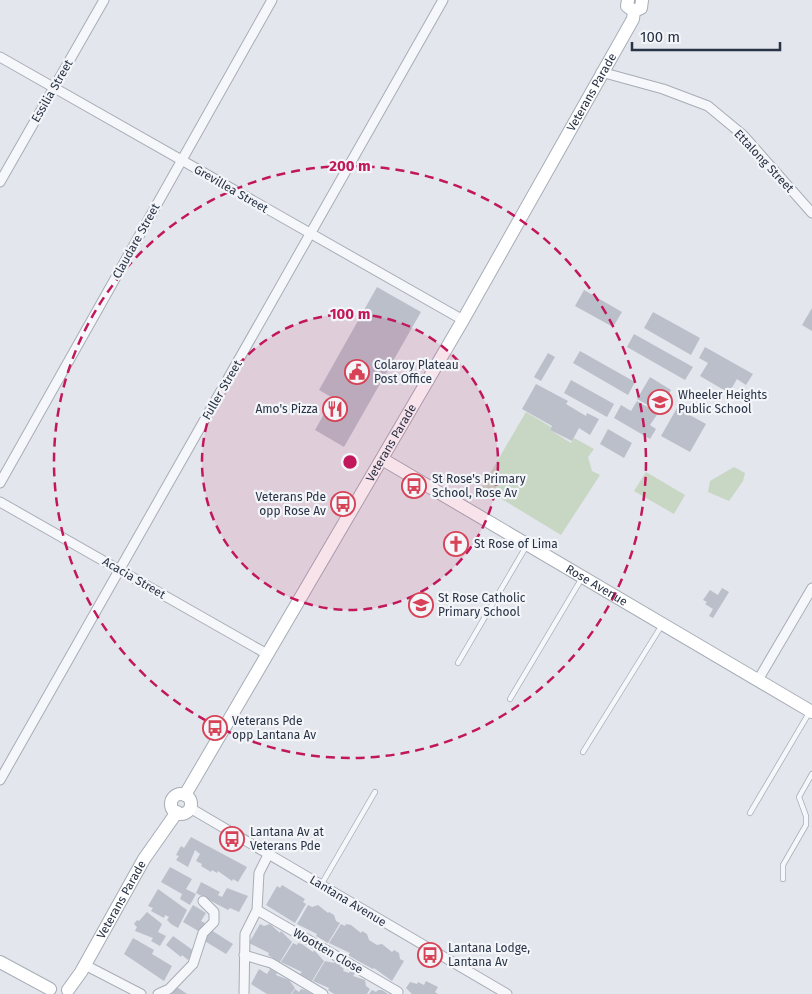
<svg xmlns="http://www.w3.org/2000/svg" width="812" height="994" font-family="'Fira Sans',sans-serif">
  <rect width="100%" height="100%" fill="#e3e6ec"/>
  <path fill="#c8d6c4" d="M526,412L551,427L550,430L571,443L574,438L594,449L588,457L592,471L600,475L561,535L482,487Z
    M734,467L745,473L743,481L729,501L708,492L710,481Z
    M646,472L685,495L674,514L634,491Z"/>
  <path fill="#babfca" d="M377,287L421,312L344,447L315,430L333,398L319,390Z
    M584,290L622,312L613,327L575,306Z
    M812,308V331L802,325Z
    M653,312L700,338L691,355L644,328Z
    M634,334L693,367L685,380L627,347Z
    M705,347L753,374L746,385L737,379L729,393L700,376L708,363L699,358Z
    M580,351L635,382L628,395L573,363Z
    M548,353L555,357L541,381L534,377Z
    M650,377L671,390L659,411L637,399Z
    M571,380L614,404L607,417L564,393Z
    M536,384L568,401L566,404L586,416L587,413L599,419L590,435L579,428L572,441L550,430L552,426L522,409Z
    M637,401L658,413L650,425L656,429L650,439L614,418L621,405L631,411Z
    M677,408L706,424L690,452L661,436Z
    M608,429L632,443L624,458L600,444Z
    M722,588L729,592L713,618L709,616L713,609L705,604L707,602L703,600L710,590L718,595Z
    M191,837L247,867L238,882L233,879L232,881L218,871L217,873L212,870L211,872L201,866L202,864L196,861L200,854L195,850L188,867L176,860L179,856L176,855L181,846L184,848Z
    M170,867L192,879L186,889L196,894L190,905L180,899L182,894L161,882Z
    M201,882L220,892L218,895L222,897L227,888L248,896L239,912L230,908L228,910L196,893Z
    M282,885L305,899L303,902L306,904L295,923L266,905L277,886L280,888Z
    M158,889L187,910L178,928L171,924L167,920L169,917L165,915L164,918L151,911L153,908L148,906Z
    M193,905L206,913L201,921L205,923L200,932L183,922Z
    M308,905L312,907L318,905L328,913L329,912L334,915L336,921L340,923L328,943L316,936L317,934L297,924Z
    M147,912L162,924L158,932L166,936L160,946L151,941L153,938L135,931L137,927L134,924L137,920L139,921Z
    M260,924L264,926L270,924L280,933L281,931L292,942L280,962L268,955L269,953L249,943Z
    M341,924L345,926L346,924L351,925L361,933L362,931L367,934L369,940L377,945L382,944L392,952L394,950L399,953L400,959L404,961L392,981L374,968L373,969L360,962L348,955L350,953L329,943Z
    M211,930L233,944L226,954L203,940Z
    M173,936L194,951L188,960L182,955L181,957L166,945Z
    M133,938L154,950L152,954L172,966L164,981L124,954Z
    M293,943L297,945L298,943L302,944L313,952L314,950L324,961L312,981L300,974L302,972L281,962Z
    M325,961L334,963L335,961L341,965L340,966L344,969L343,971L349,973L350,971L355,973L353,976L365,980L366,986L370,989L367,994H334L328,990L329,988L313,981Z
    M259,969L267,974L270,969L277,973L276,975L289,980L295,988L291,994H267L251,984Z
    M426,981L438,987L435,992L438,994H412L406,988L410,982L417,984L418,982L424,985Z
    M177,987L187,994H172Z
    M295,989L299,992L301,989L305,990L312,994H292Z
    M372,990L376,992L378,990H382L388,994H369Z"/>
  <g fill="none" stroke-linecap="round" stroke-linejoin="round">
    <defs>
      <path id="lane" d="M458,663L527,545
        M510,699L582,578
        M583,752L662,625
        M750,813L809,713
        M783,879V865L806,825V816L799,797L812,774
        M321,885L375,792"/>
      <path id="street" d="M0,57L463,320
        M601,72L663,89L708,106L743,135L812,213
        M0,182L104,0
        M0,483L272,0
        M0,502L267,654
        M758,680L812,588
        M0,780L443,0
        M190,808L507,994
        M257,910L398,992
        M244,955L271,963L323,994
        M85,965L141,994
        M158,994L169,989L193,964L203,933L214,922V912L203,901
        M244,994L245,934L257,910L259,873L269,853"/>
      <g id="secondary">
        <path d="M628,0L627,6L634,11L641,8L642,0"/>
        <path id="s1" d="M382,459L812,712"/>
        <circle cx="181" cy="804" r="10"/>
        <path id="s2" d="M185,795L463,320L633,19L634,11"/>
        <path d="M0,962L50,989"/>
        <path id="s3" d="M68,990L81,972L144,859L177,812"/>
      </g>
    </defs>
    <use href="#lane" stroke="#a7adb7" stroke-width="6"/>
    <use href="#street" stroke="#a7adb7" stroke-width="11"/>
    <use href="#secondary" stroke="#a7adb7" stroke-width="14"/>
    <use href="#lane" stroke="#f6f7fa" stroke-width="4.5"/>
    <use href="#street" stroke="#f6f7fa" stroke-width="9"/>
    <use href="#secondary" stroke="#fff" stroke-width="12"/>
  </g>
  <circle cx="350" cy="462" r="148" fill="#c2185b" fill-opacity=".12"/>
  <g fill="none" stroke="#c2185b" stroke-width="2.5" stroke-dasharray="9 6">
    <circle cx="350" cy="462" r="148"/>
    <circle cx="350" cy="462" r="296"/>
  </g>
  <defs>
    <symbol id="civic-ring" viewBox="-11 -11 22 22"><circle r="9.5" fill="#f3f5f9" stroke="#d74256" stroke-width="1.5"/><path d="M-.6-6.5H3V-4.5H.6V-3L4-1V1h2V6H-6V1h2V-1L-.6-3ZM-1.2 2.5V6h2.4V2.5Z" fill="#d74256"/></symbol>
    <symbol id="school-ring" viewBox="-11 -11 22 22"><circle r="9.5" fill="#f3f5f9" stroke="#d74256" stroke-width="1.5"/><path d="M0-5L7-2L0 1L-7-2ZM-4 1L0 2.5L4 1V4Q0 6-4 4Z" fill="#d74256"/></symbol>
    <symbol id="restaurant-ring" viewBox="-11 -11 22 22"><circle r="9.5" fill="#f3f5f9" stroke="#d74256" stroke-width="1.5"/><path d="M-5-6h1v4h1v-4h1v4h1v-4h1v5L-1.5 .5V6h-2V.5L-5-1ZM5-6V6H3V1.5H1.5Q1.5-4 5-6Z" fill="#d74256"/></symbol>
    <symbol id="bus-ring" viewBox="-11 -11 22 22"><circle r="9.5" fill="#f3f5f9" stroke="#d74256" stroke-width="1.5"/><path d="M-5-6H5V4H4V6H2V4H-2V6H-4V4H-5ZM-3.5-4V0h7V-4ZM-3.5 1.2v1.5H-2V1.2ZM2 1.2v1.5H3.5V1.2Z" fill="#d74256"/></symbol>
    <symbol id="church-ring" viewBox="-11 -11 22 22"><circle r="9.5" fill="#f3f5f9" stroke="#d74256" stroke-width="1.5"/><path d="M-1.2-6h2.4v3.5h3.3v2.4h-3.3V6h-2.4V-.1h-3.3v-2.4h3.3Z" fill="#d74256"/></symbol>
  </defs>
  <g fill-rule="evenodd">
    <use href="#civic-ring" x="343" y="358" width="28" height="28"/>
    <use href="#school-ring" x="646" y="388" width="28" height="28"/>
    <use href="#restaurant-ring" x="321" y="395" width="28" height="28"/>
    <use href="#bus-ring" x="400" y="472" width="28" height="28"/>
    <use href="#bus-ring" x="329" y="490" width="28" height="28"/>
    <use href="#church-ring" x="442" y="530" width="28" height="28"/>
    <use href="#school-ring" x="407" y="591" width="28" height="28"/>
    <use href="#bus-ring" x="201" y="714" width="28" height="28"/>
    <use href="#bus-ring" x="218" y="825" width="28" height="28"/>
    <use href="#bus-ring" x="416" y="941" width="28" height="28"/>
  </g>
  <g text-anchor="middle" stroke-width="4.5" stroke-linejoin="round" paint-order="stroke">
    <g font-size="12" fill="#293346" stroke="#f3f5f9">
      <text transform="translate(52 91) rotate(-60)" y="4">Essilia Street</text>
      <text dy="4" stroke="none"><textPath href="#s2" startOffset="812">Veterans Parade</textPath></text>
      <text transform="translate(764 161) rotate(47)" y="4">Ettalong Street</text>
      <text transform="translate(231 189) rotate(30)" y="4">Grevillea Street</text>
      <text transform="translate(136 241) rotate(-61)" y="4">Claudare Street</text>
      <text transform="translate(222 390) rotate(-60)" y="4">Fuller Street</text>
      <text dy="4" stroke="none"><textPath href="#s2" startOffset="408">Veterans Parade</textPath></text>
      <text transform="translate(134 578) rotate(30)" y="4">Acacia Street</text>
      <text dy="4" stroke="none"><textPath href="#s1" startOffset="249">Rose Avenue</textPath></text>
      <text dy="4" stroke="none"><textPath href="#s3" startOffset="105">Veterans Parade</textPath></text>
      <text transform="translate(348 901) rotate(31)" y="4">Lantana Avenue</text>
      <text transform="translate(328 951) rotate(30)" y="4">Wootten Close</text>
    </g>
    <g font-size="12" fill="#293346" stroke="#f3f5f9" text-anchor="start">
      <text x="374" y="369">Colaroy Plateau<tspan x="374" dy="14">Post Office</tspan></text>
      <text x="678" y="399">Wheeler Heights<tspan x="678" dy="14">Public School</tspan></text>
      <text x="318" y="413" text-anchor="end">Amo's Pizza</text>
      <text x="432" y="483">St Rose's Primary<tspan x="432" dy="14">School, Rose Av</tspan></text>
      <text x="326" y="501" text-anchor="end">Veterans Pde<tspan x="326" dy="14">opp Rose Av</tspan></text>
      <text x="474" y="548">St Rose of Lima</text>
      <text x="438" y="602">St Rose Catholic<tspan x="438" dy="14">Primary School</tspan></text>
      <text x="232" y="725">Veterans Pde<tspan x="232" dy="14">opp Lantana Av</tspan></text>
      <text x="250" y="836">Lantana Av at<tspan x="250" dy="14">Veterans Pde</tspan></text>
      <text x="448" y="952">Lantana Lodge,<tspan x="448" dy="14">Lantana Av</tspan></text>
    </g>
  </g>
  <circle cx="350" cy="462" r="8" fill="#c2185b" stroke="#f3f5f9" stroke-width="2.5"/>
  <g font-size="15" text-anchor="middle" font-weight="bold" fill="#c2185b" stroke="#f3f5f9" stroke-width="4.5" stroke-linejoin="round" paint-order="stroke">
    <text x="350" y="171">200 m</text>
    <text x="350" y="319">100 m</text>
  </g>
  <path d="M632 42v8h148v-8" fill="none" stroke="#293346" stroke-width="2.5"/>
  <text x="640" y="42" font-size="15" fill="#293346" stroke="#f3f5f9" stroke-width="4" paint-order="stroke">100 m</text>
</svg>
